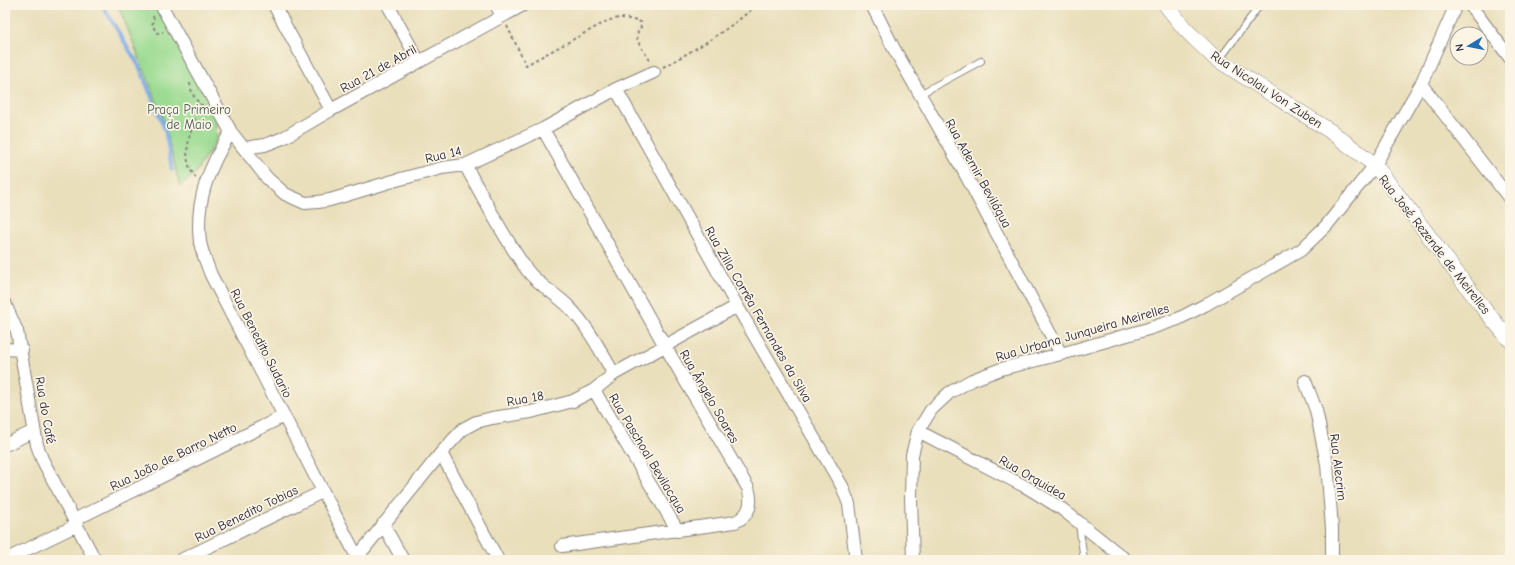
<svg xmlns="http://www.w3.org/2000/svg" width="1515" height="565" font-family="'Comic Neue',sans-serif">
  <rect width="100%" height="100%" fill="#fcf5e5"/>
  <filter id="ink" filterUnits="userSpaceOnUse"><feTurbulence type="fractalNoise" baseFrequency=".025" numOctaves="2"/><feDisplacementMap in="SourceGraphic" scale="8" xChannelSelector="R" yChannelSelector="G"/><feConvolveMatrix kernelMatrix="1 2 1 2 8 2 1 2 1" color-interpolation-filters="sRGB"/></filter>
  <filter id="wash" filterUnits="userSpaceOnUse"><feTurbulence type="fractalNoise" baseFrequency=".012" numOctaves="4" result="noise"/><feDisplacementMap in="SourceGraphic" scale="16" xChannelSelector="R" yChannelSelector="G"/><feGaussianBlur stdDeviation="0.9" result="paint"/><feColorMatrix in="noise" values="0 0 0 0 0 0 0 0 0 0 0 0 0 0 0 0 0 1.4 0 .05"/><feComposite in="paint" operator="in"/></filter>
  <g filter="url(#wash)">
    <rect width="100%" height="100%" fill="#e9dfbb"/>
    <path fill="#9bdb92" stroke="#5e7e66" d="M118,5H157L215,109L217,139L194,175L180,186L162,115Z"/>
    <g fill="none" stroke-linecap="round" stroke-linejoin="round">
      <path stroke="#7dade8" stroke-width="3.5" d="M102,5L139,66L165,130L172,170"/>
    </g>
  </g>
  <g filter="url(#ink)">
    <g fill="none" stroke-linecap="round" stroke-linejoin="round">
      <defs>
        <path id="service" d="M1219,60L1260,5
          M920,94L981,61
          M1079,524L1084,560"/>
        <path id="minor" d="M161,5L231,132L267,178L285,194L305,203L318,202L330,200L393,181L442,168L465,165L543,129L616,89L654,72
          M274,5L331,110
          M388,5L419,62
          M496,5L502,16
          M872,5L893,47L962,168L1061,354
          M1470,5L1510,58
          M1421,84L1510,199
          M616,89L737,306L842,486L849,504L856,560
          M543,129L665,346L748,488C753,503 750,515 735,522L562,546
          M231,132C209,166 195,201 200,242C202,253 207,264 211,275L357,557
          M244,148L265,145L283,138L331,110L523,5
          M465,165C485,200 503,237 527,270C539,286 557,294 570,308C589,328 601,352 614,374
          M5,304L17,331L37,445L42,459L95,560
          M5,349L22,350
          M1305,381L1316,410L1327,464L1332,528V560
          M594,390L678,531
          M918,431L1028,488L1062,509L1126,560
          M5,445L34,431
          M441,453L498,560
          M74,520L284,416
          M383,524L403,560
          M5,560L77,525
          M181,560L322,492
          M355,560L441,453L463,429L476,422L492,418L531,412L573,401L594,390L614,374L737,306
          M913,560L911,498L912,455L918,431L931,410L949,393L972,380L1001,369L1061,354L1148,329L1178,319L1205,305L1301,250L1326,226L1375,165L1421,84L1456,5"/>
        <path id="tertiary" d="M1166,5L1185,29L1215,58L1330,131L1375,165L1484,309L1510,340"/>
      </defs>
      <use href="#service" stroke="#86807b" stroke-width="8"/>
      <use href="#minor" stroke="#86807b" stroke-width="14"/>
      <use href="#tertiary" stroke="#86807b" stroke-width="16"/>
      <path stroke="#86807b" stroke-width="2" stroke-dasharray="3 3" stroke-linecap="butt" d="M153,16L154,19L152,25L157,33L163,32
        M507,26L526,65L607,21C622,16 625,18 641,22C643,28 637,30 637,36C637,44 647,55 651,62
        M663,67C697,49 728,30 757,5
        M190,83C191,92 195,101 203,106
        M196,178C177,155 194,128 199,103"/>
      <use href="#service" stroke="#fff" stroke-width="6"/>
      <use href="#minor" stroke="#fff" stroke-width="12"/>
      <use href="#tertiary" stroke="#fff" stroke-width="15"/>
    </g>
  </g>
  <g text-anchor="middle" stroke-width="3.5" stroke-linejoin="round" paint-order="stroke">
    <g font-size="13" fill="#22223b" stroke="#fcf5e5">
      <text transform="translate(378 68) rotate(-29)" y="5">Rua 21 de Abril</text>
      <text transform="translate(1267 89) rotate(33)" y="5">Rua Nicolau Von Zuben</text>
      <text transform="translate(443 154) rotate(-13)" y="5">Rua 14</text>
      <text transform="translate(979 173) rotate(61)" y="5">Rua Ademir Beviláqua</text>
      <text transform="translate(1435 244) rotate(52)" y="5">Rua José Rezende de Meirelles</text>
      <text transform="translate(759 314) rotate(60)" y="5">Rua Zilla Corrêa Fernandes da Silva</text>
      <text transform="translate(1082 332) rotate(-16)" y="5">Rua Urbana Junqueira Meirelles</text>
      <text transform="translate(262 343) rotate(63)" y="5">Rua Benedito Sudario</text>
      <text transform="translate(710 396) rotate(60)" y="5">Rua Ângelo Soares</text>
      <text transform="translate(525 398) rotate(-10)" y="5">Rua 18</text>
      <text transform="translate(46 410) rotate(80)" y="5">Rua do Café</text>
      <text transform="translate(648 453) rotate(59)" y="5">Rua Paschoal Bevilacqua</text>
      <text transform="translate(173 456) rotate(-26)" y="5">Rua João de Barro Netto</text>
      <text transform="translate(1339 467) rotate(83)" y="5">Rua Alecrim</text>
      <text transform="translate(1033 477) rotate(30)" y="5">Rua Orquidea</text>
      <text transform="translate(246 513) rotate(-26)" y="5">Rua Benedito Tobias</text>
    </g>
    <g font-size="13" fill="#465a55" stroke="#fcf5e5">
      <text x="189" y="114">Praça Primeiro<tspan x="189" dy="15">de Maio</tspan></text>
    </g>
  </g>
  <rect width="1515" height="565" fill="none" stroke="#fcf5e5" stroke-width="20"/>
  <g transform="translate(1469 46) rotate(260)"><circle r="19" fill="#fcf5e5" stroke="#a5a1a1"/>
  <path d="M0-3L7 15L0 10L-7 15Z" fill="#1f6fb2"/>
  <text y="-6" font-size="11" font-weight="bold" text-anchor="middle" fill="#22223b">N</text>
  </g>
</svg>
